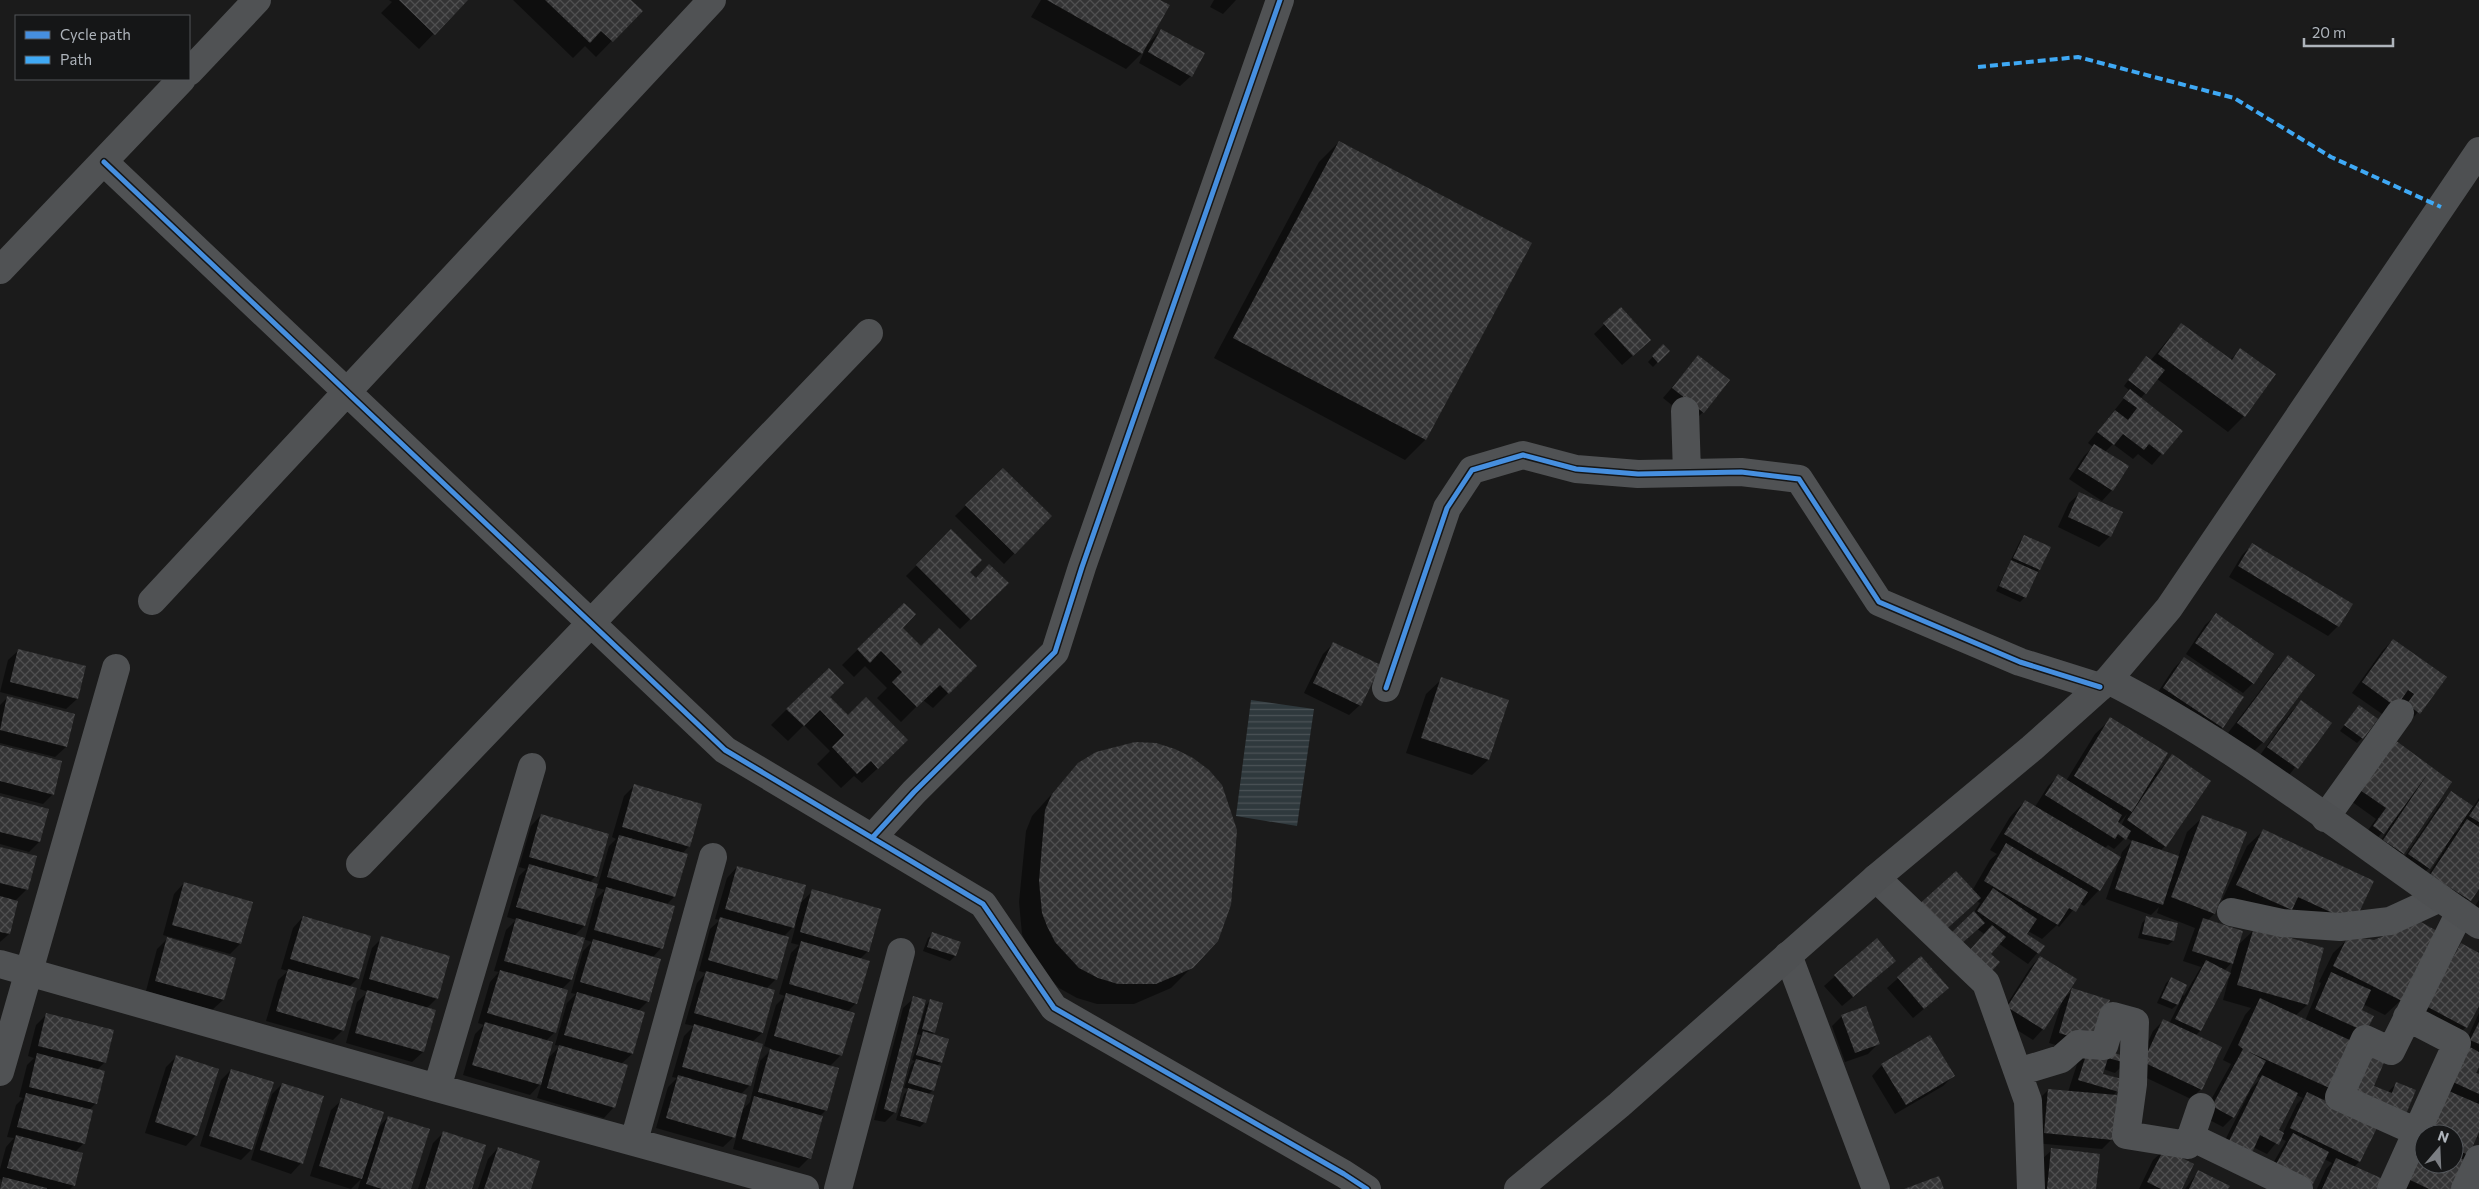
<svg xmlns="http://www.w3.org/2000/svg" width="2479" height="1189" font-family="Commissioner,sans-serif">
  <defs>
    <pattern id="water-rules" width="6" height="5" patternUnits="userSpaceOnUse" patternTransform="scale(1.25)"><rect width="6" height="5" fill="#2f393d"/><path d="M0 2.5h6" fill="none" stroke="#4b5357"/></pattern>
    <pattern id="building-cross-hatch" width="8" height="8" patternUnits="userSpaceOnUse" patternTransform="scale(1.25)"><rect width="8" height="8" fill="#343435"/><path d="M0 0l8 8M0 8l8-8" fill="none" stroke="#4f4f50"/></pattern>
  </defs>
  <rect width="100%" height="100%" fill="#1b1b1b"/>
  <path fill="url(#water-rules)" d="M1251,700L1314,709L1297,826L1236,816Z"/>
  <path fill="#0007" fill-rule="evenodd" d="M389,0H466L419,49L381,13L392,2Z
    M513,0H630L641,11L596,57L585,46L573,58Z
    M1041,0H1158L1148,44L1161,30L1191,76L1180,86L1139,63L1145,50L1126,69L1031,17Z
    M1214,0H1236L1223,14L1210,7Z
    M1339,142L1425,440L1405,460L1214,358L1319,162Z
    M1621,309L1639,350L1622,365L1594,334Z
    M2181,324L2230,360L2241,350L2244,416L2228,432L2157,379L2140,399L2181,431L2152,465L2138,454L2133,459L2113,444L2105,452L2112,490L2102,501L2069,479L2084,456L2093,447L2088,443L2130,391L2124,386L2142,362L2150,361Z
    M1663,346L1668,351L1653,367L1648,362Z
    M1698,357L1703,412L1693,422L1663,398Z
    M1003,469L1050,516L1004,564L955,516Z
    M2080,493L2121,513L2110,536L2099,547L2058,527L2069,503Z
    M951,531L968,572L975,580L1007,583L960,629L906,576Z
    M2025,537L2049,548L2025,597L2020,602L1996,591L2020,541Z
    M2253,544L2338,626L2328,636L2229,577L2242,555Z
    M904,604L901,628L921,648L975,666L933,708L923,700L901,722L877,698L887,688L865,666L854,677L842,665Z
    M2216,615L2253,683L2243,693L2186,654L2205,625Z
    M2393,640L2445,678L2409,723L2385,716L2352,693L2383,650Z
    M1334,643L1360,705L1349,715L1304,693L1323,654Z
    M19,650L77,699L66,709L0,692L8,660Z
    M2288,656L2263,742L2253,752L2228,733L2278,667Z
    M2184,658L2242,697L2222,727L2212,738L2154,698L2174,668Z
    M1442,679L1507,700L1488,760L1472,775L1406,753L1426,694Z
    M828,697L891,756L862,783L854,776L841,788L817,764L830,751L804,725L788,741L771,725L787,709Z
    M7,698L74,715L66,747L55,757L0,743V705Z
    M2301,702L2330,723L2286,779L2258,758L2291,712Z
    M2359,707L2362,738L2357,743L2340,731Z
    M2111,719L2156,774L2172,756L2165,846L2160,851L2178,857L2187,832L2203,817L2214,914L2207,921L2237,946L2255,929L2323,949L2307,1005L2295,1016L2305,1021L2321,983L2319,982L2333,953L2349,938L2401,1000L2385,1015L2363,1004L2360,1010L2372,1016L2333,1090L2322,1101L2359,1162L2354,1167L2377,1189H2317L2326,1169L2332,1163L2324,1159L2265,1177L2286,1141L2280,1138L2267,1154L2253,1147L2218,1154L2251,1089L2261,1078L2256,1076L2233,1117L2223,1127L2202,1116L2231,1064L2223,1060L2245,1015L2251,1008L2223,1000L2230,974L2200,1031L2195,1036L2201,1089L2191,1099L2134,1072L2153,1031L2163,1021L2169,1024L2180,1002L2172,1009L2157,1003L2166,983L2171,978L2184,996L2201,967L2183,961L2195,928L2157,913L2159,907L2151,915L2106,899L2120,858L2099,890L2084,906L2079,903L2059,927L2057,925L2042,939L2028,931L2026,934L2043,946L2028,964L1998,943L1989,954L1990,971L1985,934L1977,929L1973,914L1980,903L1976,901L1972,891L1990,860L1997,854L1990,850L2010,817L2025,801L2035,807L2048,786L2058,776L2066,781L2095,734ZM2127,814L2121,826L2118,824ZM2126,837L2132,841L2122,852L2120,858L2104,849L2108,845L2114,849ZM2234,960L2230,974L2224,971ZM2296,1095L2303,1098L2297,1104L2283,1133L2277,1131Z
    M2396,742L2451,782L2403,853L2393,863L2374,851L2389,828L2387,827L2373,843L2364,836L2376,819L2351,801Z
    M0,747L53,794L43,804L0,793Z
    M1079,764L1221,786L1236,830L1192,967L1171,988L1134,1004H1097L1077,998L1059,988L1035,963L1022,934L1019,902L1026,831L1032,816Z
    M634,786L689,846L682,854L674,897L666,905L661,948L652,958L648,1001L638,1011L632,1054L621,1064L614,1107L604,1118L537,1098L542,1082L530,1095L463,1075L475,1034L484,1025L478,1023L490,982L499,972L494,971L506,930L516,920L507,917L519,876L526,869L519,867L531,826L541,815L596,876L589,883L598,885L609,846L616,839L612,837L624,796ZM595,887L605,890L596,899L585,939L574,936L584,926ZM583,939L592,942L583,951L571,993L576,994L567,1003L555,1045L560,1046L547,1059L546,1041L555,1032L562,989L571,980Z
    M2452,792L2473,807L2479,798V886L2460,911L2421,886L2446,847L2444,846L2429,868L2419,878L2399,865L2441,803ZM2458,825L2461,827L2455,833L2454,832Z
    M0,797L39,842L29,852L0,844Z
    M2263,831L2353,922L2275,925L2222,900L2247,846Z
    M0,848L27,889L15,901L9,934L0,942Z
    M737,867L799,904L813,891L868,951L860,959L856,1003L847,1012L841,1055L829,1067L826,1110L820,1116L809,1158L799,1168L733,1149L737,1134L723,1147L656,1128L668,1087L677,1078L672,1077L684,1036L694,1026L685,1024L697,983L706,973L699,971L710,929L720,920L715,919L727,878ZM796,924L791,943L799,945L791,953L779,994L785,996L776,1005L764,1046L772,1049L760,1061L750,1102L741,1111V1094L749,1086L761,1045L752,1042L762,1033L774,991L766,989L776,979L783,937Z
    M184,883L240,944L230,954L163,935L174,894Z
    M2479,900V925L2467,918Z
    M303,917L358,978L349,987L343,1030L333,1040L266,1021L278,980L288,971L281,969L293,928Z
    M2147,918L2173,941L2168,945L2138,938L2142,923Z
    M933,934L959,943L955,956L950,961L923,951L928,938Z
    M382,938L437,998L427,1008L434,1011L423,1052L412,1062L346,1043L357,1002L368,992L360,989L372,948Z
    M167,939L223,1000L212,1010L146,991L157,949Z
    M1876,940L1884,971L1842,1006L1824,986Z
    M2461,945L2479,955V1004L2466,1027L2456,1038L2417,1017L2451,955Z
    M2040,957L2064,998L2073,990L2095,1044L2125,1063L2115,1073L2103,1069L2101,1074L2117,1091L2113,1096L2112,1139L2102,1149L2034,1143L2038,1100L2048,1090L2068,1092L2079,1058L2083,1053L2049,1043L2062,1001L2043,1029L2033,1040L1998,1018L2030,968Z
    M1921,958L1937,998L1913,1018L1887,988Z
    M914,998L916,1032H918L926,1005L931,1000L934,1032L931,1035L941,1062L937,1066L933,1090L928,1095L925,1122L920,1127L896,1120L904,1094L909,1089L904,1088L911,1065L915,1061L912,1060L921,1035L916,1034L895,1112L885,1122L874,1120L903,1008Z
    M2479,1013V1064L2474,1073L2479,1075V1129L2468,1154L2462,1160L2452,1189H2398ZM2424,1134H2454V1164H2424Z
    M47,1014L113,1031L104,1063L97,1070L96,1103L89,1110L84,1143L75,1152L74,1185L70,1189H0L2,1180L0,1179V1169L6,1147L14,1138L7,1137L16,1105L23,1098L19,1097L27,1065L34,1058L28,1056L36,1025Z
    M1842,1016L1878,1044L1868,1054L1845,1062L1832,1026Z
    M177,1056L196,1135L186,1146L145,1133L166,1067Z
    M1882,1065L1953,1076L1943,1086L1895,1114L1872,1076Z
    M231,1070L251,1150L241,1160L200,1146L221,1080Z
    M282,1084L301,1163L291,1174L251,1160L272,1094Z
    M2396,1084L2403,1118L2373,1087L2387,1093Z
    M342,1100L378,1128L388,1117L410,1189H358L361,1179L351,1189L310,1176L331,1110Z
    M443,1133L470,1189H418L433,1143Z
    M498,1148L529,1189H478L488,1159Z
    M2052,1150L2094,1189H2038L2041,1160Z
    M2164,1150L2180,1189H2139L2153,1160Z
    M2198,1172L2227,1189H2185Z"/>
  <path fill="url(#building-cross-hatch)" d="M399,0H468L435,35Z
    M545,0H631L643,11L613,42L601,31L590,43Z
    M1047,0H1160L1170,5L1142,54Z
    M1161,29L1205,53L1192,77L1148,52Z
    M1339,141L1532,243L1426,440L1233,338Z
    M1621,307L1651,340L1633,356L1603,323Z
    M2181,323L2232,360L2240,348L2276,374L2245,417L2158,354Z
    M1663,344L1670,351L1658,363L1652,356Z
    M1698,355L1730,380L1704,413L1672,388Z
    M2146,356L2165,370L2146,394L2128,380Z
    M2130,389L2183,431L2163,455L2149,444L2144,450L2123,434L2114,445L2097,432L2115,410L2128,420L2137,408L2123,398Z
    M2094,444L2129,466L2113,491L2078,469Z
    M1003,468L1052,516L1015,554L965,505Z
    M2079,492L2123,512L2111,537L2068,517Z
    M951,529L982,560L970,572L976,578L989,564L1009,583L971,620L916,565Z
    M2024,535L2051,547L2040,570L2013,558Z
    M2252,543L2353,604L2339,627L2238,566Z
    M2011,560L2038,572L2026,598L1999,586Z
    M904,603L916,614L903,628L921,646L939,628L977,666L949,694L940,685L917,707L892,682L902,672L881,651L870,663L857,649Z
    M2216,613L2274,654L2254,684L2195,643Z
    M2393,639L2447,677L2420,714L2407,704L2414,694L2408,690L2396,707L2362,682Z
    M1333,642L1381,665L1361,706L1313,683Z
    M18,649L86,666L78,699L10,682Z
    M2288,655L2315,675L2264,743L2237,723Z
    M2184,657L2244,697L2223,728L2163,688Z
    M829,668L844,683L830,697L848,715L866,697L908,740L878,769L871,761L857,774L832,747L844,735L820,710L804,726L786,709Z
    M1441,677L1509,700L1489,760L1421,738Z
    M7,696L75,714L67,747L0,730Z
    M2301,700L2332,723L2298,769L2267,747Z
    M2359,705L2378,719L2363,739L2344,725Z
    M2110,717L2168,753L2132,812L2074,776Z
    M2395,740L2452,782L2404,854L2383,840L2429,772L2384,834L2373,826L2386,808L2360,790Z
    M1135,742L1156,743L1175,749L1193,758L1209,770L1222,785L1237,830L1231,905L1218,941L1193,968L1156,984H1118L1098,978L1079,968L1055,942L1047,926L1042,913L1039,881L1045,810L1052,794L1078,763L1096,752Z
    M0,745L62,761L54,795L0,781Z
    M2172,754L2211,781L2166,847L2127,820Z
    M2058,774L2122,815L2118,822L2131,831L2126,840L2118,834L2115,839L2045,795Z
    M634,784L702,804L690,847L622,827Z
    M2451,791L2473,806L2430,869L2408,854Z
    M0,796L49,809L40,842L0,832Z
    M2025,800L2121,857L2100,891L2004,834Z
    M2479,801V822L2469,816Z
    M541,814L609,834L597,877L529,857Z
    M2202,815L2247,832L2215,914L2171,897Z
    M2467,819L2479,827V889L2471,901L2430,875Z
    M2263,829L2374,881L2354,923L2298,897L2292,910L2236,885Z
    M619,835L688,854L675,897L607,877Z
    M2132,840L2179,856L2163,905L2115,889Z
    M2006,843L2088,892L2076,912L2069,908L2058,925L1984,881Z
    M0,847L37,856L28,890L0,883Z
    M529,864L598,884L585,926L516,907Z
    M737,866L806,885L794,928L725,909Z
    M1956,871L1981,898L1941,934L1916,907Z
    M184,882L253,902L241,944L172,925Z
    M606,887L675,906L663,949L594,930Z
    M1993,888L2037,919L2027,934L2045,946L2039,954L1977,911Z
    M812,889L881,909L869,952L800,932Z
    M0,896L18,901L10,934L0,932Z
    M1974,911L1985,923L1961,944L1951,933Z
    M303,916L371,936L359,979L290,959Z
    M2146,916L2178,923L2174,941L2142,934Z
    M720,917L789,937L777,980L708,960Z
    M516,918L585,938L572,980L504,961Z
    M2203,918L2243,931L2233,964L2192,951Z
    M2419,921L2437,931L2402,1001L2333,966L2348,936L2374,940Z
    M1992,925L2006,937L1991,954L2000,962L1991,972L1968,952Z
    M2254,927L2324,948L2308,1005L2237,985Z
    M932,932L961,942L956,956L927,947Z
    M381,936L450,956L438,999L369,979Z
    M167,937L236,958L224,1000L155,981Z
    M1877,938L1896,961L1853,997L1834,975Z
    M593,939L661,959L649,1002L580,982Z
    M801,941L870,961L857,1004L789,984Z
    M2461,943L2479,953V1006L2467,1028L2426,1006Z
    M1921,956L1949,988L1924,1009L1897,977Z
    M2040,956L2077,979L2044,1030L2007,1007Z
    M2206,960L2231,973L2201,1031L2175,1019Z
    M288,969L357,988L344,1031L276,1011Z
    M500,970L568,990L556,1033L487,1013Z
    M706,971L775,990L763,1033L694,1013Z
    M2331,972L2371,990L2362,1010L2374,1016L2366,1032L2315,1009Z
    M2171,977L2187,985L2178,1005L2161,998Z
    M2072,988L2110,1000L2096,1044L2059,1033Z
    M367,990L436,1010L424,1052L355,1033Z
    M577,992L645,1012L633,1054L564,1035Z
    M786,993L855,1013L842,1056L774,1036Z
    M913,996L926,1000L896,1113L884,1109Z
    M2260,998L2356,1043L2334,1090L2247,1051L2266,1061L2234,1118L2212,1106L2243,1049L2238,1045Z
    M930,999L943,1003L935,1033L922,1029Z
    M1866,1006L1880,1044L1855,1053L1841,1015Z
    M46,1013L114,1030L106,1063L38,1046Z
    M2163,1019L2222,1047L2202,1090L2143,1062Z
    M485,1022L553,1042L541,1085L472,1065Z
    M2479,1022V1044L2470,1040Z
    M694,1024L763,1044L751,1086L682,1067Z
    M923,1031L949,1039L942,1063L916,1055Z
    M1930,1035L1955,1076L1906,1105L1881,1064Z
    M559,1045L628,1065L615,1108L547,1088Z
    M2089,1046L2128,1057L2126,1063L2108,1058L2103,1074L2122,1079L2119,1092L2078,1080Z
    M2371,1046L2388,1053L2374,1086L2392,1093L2396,1082L2416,1090L2404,1119L2350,1096Z
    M2470,1047L2479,1052V1067L2476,1073L2479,1074V1094L2453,1082Z
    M770,1049L839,1068L827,1111L758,1092Z
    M37,1053L105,1071L97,1104L29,1087Z
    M176,1055L219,1069L197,1136L155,1122Z
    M916,1059L941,1066L934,1091L908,1083Z
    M231,1069L274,1082L252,1150L209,1136Z
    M678,1075L747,1095L735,1138L666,1118Z
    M2262,1075L2298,1093L2279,1130L2284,1133L2279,1145L2260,1135L2251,1155L2228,1143Z
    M282,1083L324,1096L303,1164L260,1150Z
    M908,1088L934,1095L926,1123L900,1116Z
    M2048,1089L2117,1095L2113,1140L2044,1133Z
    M2444,1089L2479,1104V1132L2469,1155L2454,1149V1134H2425Z
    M2307,1092L2378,1126L2360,1162L2290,1128Z
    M26,1093L93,1110L85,1144L17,1127Z
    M754,1096L823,1116L811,1159L742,1139Z
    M341,1098L384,1112L362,1179L319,1166Z
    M388,1116L430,1129L411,1189H382L366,1184Z
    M443,1131L486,1145L472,1189H425Z
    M2293,1133L2329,1152L2312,1186L2275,1166Z
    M16,1135L83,1153L75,1186L7,1168Z
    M2424,1140V1164H2454V1155L2466,1161L2453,1189H2429L2406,1178Z
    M498,1147L540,1161L531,1189H484Z
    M2051,1148L2100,1154L2096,1189H2047Z
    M2164,1149L2194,1164L2182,1189H2161L2147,1182Z
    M2336,1158L2383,1179L2378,1189H2322Z
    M2198,1170L2230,1186L2228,1189H2189Z
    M1939,1176L1944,1189H1904Z
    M3,1177L47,1188V1189H0Z"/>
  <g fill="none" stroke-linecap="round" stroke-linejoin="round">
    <path stroke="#505254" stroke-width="28" d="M189,72L257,0
      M104,162L725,750L983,904L1054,1008L1344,1174L1367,1189
      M0,270L182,79
      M1685,411L1687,473
      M152,601L712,0
      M1386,688L1447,508L1472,470L1523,455L1576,469L1638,474L1741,472L1799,479L1879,602L2020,662L2100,687
      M2325,818L2400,713
      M872,838L914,792L1055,652L1082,567L1280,0
      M360,864L869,333
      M1876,878L1986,983L2028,1101L2031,1189
      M2231,912L2282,923L2340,927L2390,921L2440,898
      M1788,955L1876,1189
      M0,964L437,1088L805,1189
      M0,1072L116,668
      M2018,1072L2061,1059L2078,1044L2104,1046L2113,1016L2135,1022L2133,1084L2126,1135L2188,1145L2201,1107
      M437,1088L532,767
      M2417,1132L2339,1097L2365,1039L2391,1051L2460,912
      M2191,1137L2299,1189
      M634,1141L713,857
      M838,1189L901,952
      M2391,1189L2457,1043L2407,1017
      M2465,1189L2479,1159"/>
    <path stroke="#4e5052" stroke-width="28" d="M2108,680C2239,746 2358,843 2479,925
      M1518,1189L1619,1105L1876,878L2032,748L2108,680L2169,608L2479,151"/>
    <path stroke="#3fa9f5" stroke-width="4" stroke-dasharray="8 4" stroke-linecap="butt" d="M1978,67L2078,57L2234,98L2331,157L2441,207"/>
    <defs>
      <path id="cycleway" d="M104,162L725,750L983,904L1054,1008L1344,1174L1367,1189
        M1386,688L1447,508L1472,470L1523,455L1576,469L1638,474L1741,472L1799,479L1879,602L2020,662L2100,687
        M872,838L914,792L1055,652L1082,567L1280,0"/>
    </defs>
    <use href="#cycleway" stroke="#151617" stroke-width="8"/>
    <use href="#cycleway" stroke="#468fdf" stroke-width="5"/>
  </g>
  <rect x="15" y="15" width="175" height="65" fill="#151617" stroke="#525559"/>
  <rect x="25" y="31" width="25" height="8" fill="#468fdf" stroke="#525559"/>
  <text x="60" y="40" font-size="15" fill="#aeb4bb">Cycle path</text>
  <rect x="25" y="56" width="25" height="8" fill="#3fa9f5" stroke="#525559"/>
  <text x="60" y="65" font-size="15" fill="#aeb4bb">Path</text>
  <g transform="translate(2439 1149) rotate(19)"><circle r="24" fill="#151617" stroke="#525559"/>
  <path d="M0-4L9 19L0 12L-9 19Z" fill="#7b7e83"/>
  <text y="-8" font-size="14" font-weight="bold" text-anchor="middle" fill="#aeb4bb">N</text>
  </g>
  <path d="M2304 38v8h89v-8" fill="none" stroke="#aeb4bb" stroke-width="2.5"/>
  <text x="2312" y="38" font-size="15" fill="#aeb4bb" stroke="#151617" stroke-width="4" paint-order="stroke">20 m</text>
</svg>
